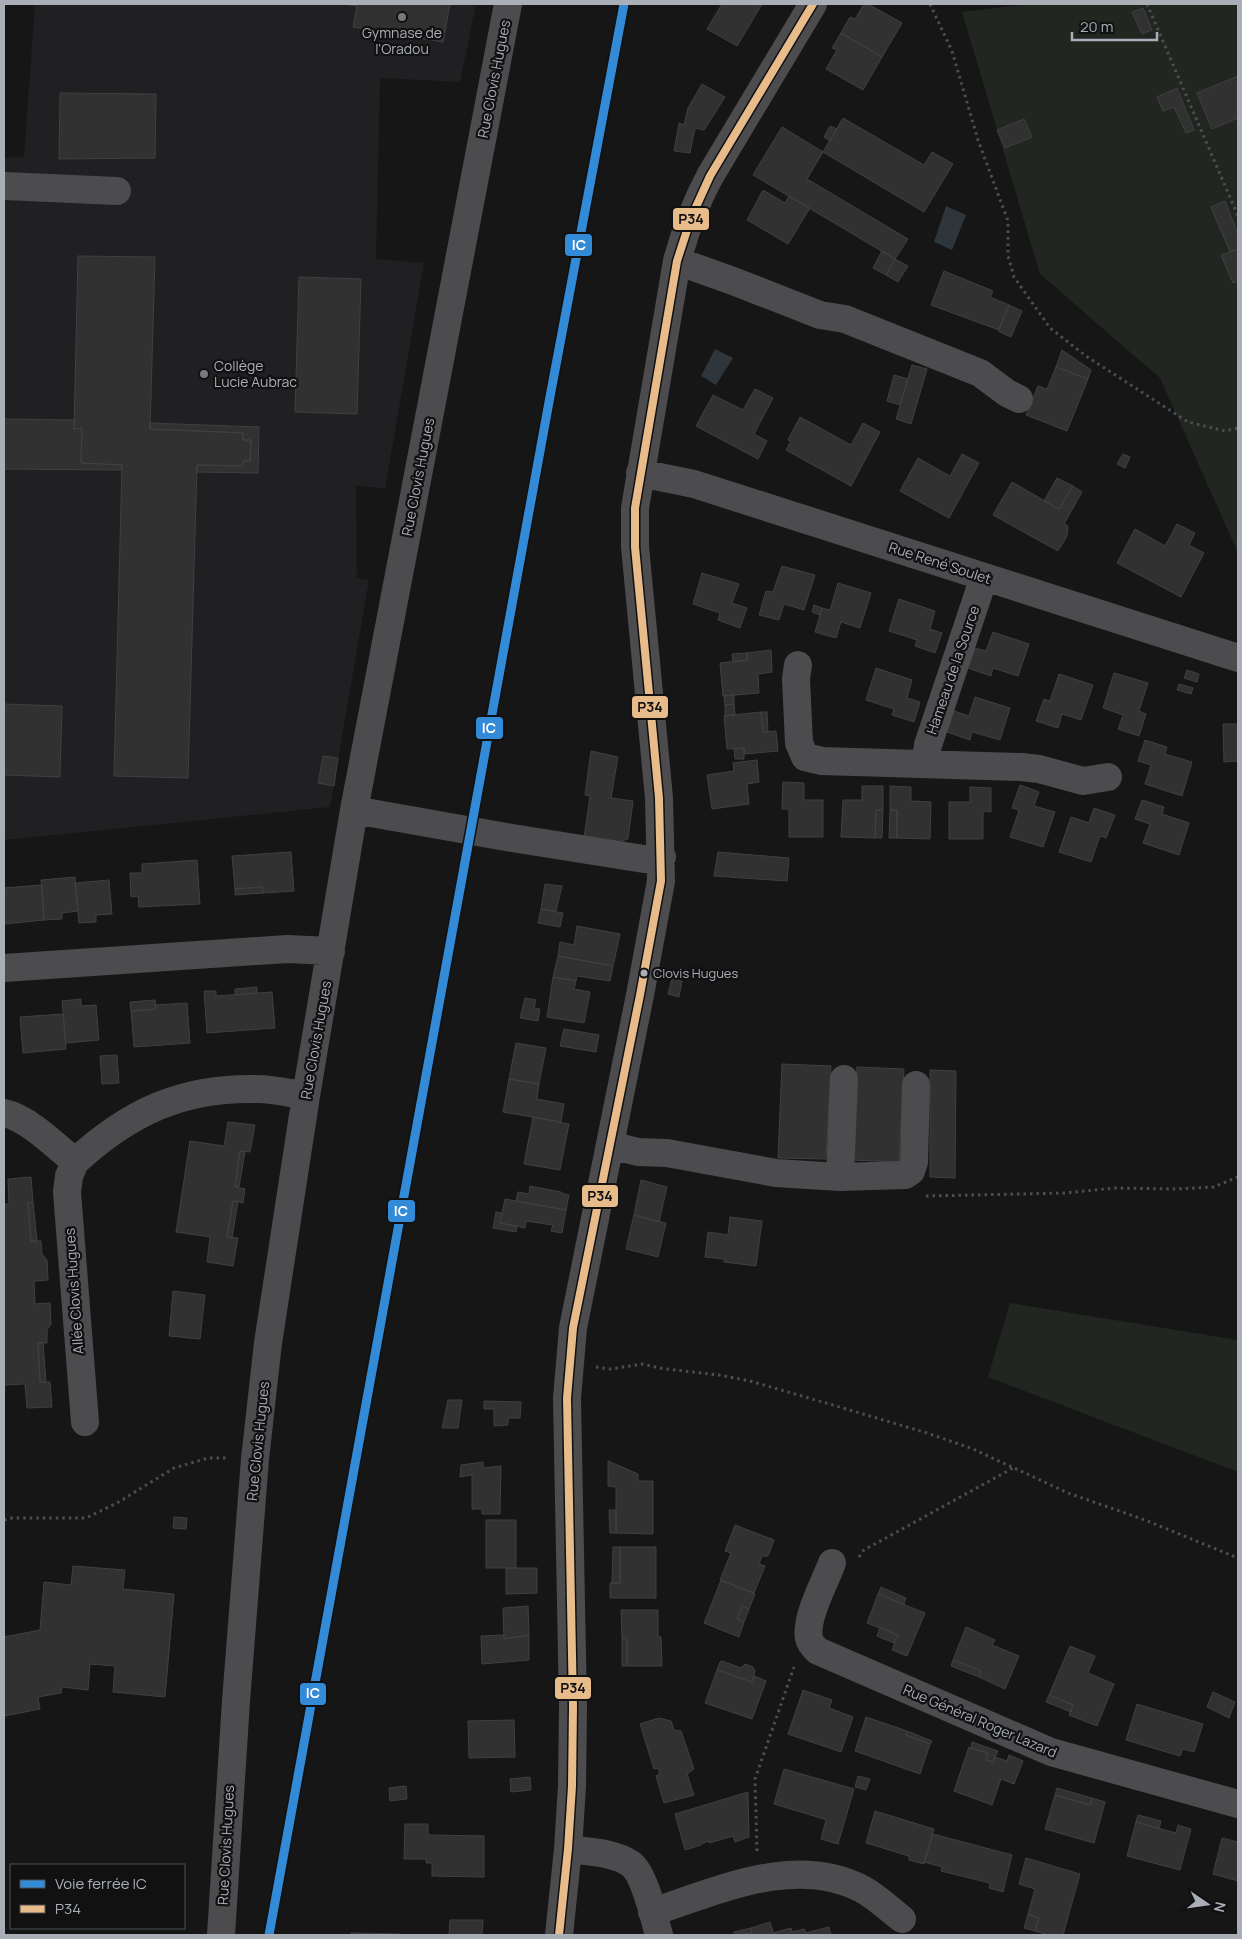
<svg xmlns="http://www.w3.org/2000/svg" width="1242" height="1939" font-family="Manrope,sans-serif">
  <rect width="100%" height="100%" fill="#161617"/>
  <path fill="#202022" d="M35,4H476L460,82L380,78L376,259L424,263L385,489L356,485L357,578L369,580L330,807L4,840V158L24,157Z"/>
  <path fill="#212621" d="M1030,4H1238V553L1160,378L1040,274L962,12Z
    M1010,1303L1238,1340V1472L988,1377Z"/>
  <path fill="#2f363b" d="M946,206L966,215L952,250L934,242Z
    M715,349L733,358L716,385L701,376Z"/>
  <path fill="#313132" stroke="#404043" d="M344,4H450L443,42L353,27L357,6Z
    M722,4H762L737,46L707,29Z
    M864,4H868L902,23L882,57L841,33L850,17L855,19Z
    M1143,8L1152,30L1142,34L1132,12Z
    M841,33L882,57L863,90L826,69L837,50L832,48Z
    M1238,76V118L1212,129L1197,93Z
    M702,84L725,97L704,130L695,128L690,153L674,151L679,123L684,125L688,108Z
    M1177,88L1194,130L1186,133L1174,107L1163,111L1157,97Z
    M60,93L156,94L155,158L59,159Z
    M843,118L924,165L932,152L953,164L924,212L823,152Z
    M1024,119L1032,137L1005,148L997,130Z
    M830,126L837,129L830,141L824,137Z
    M782,127L823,152L807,179L908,239L895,259L753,175Z
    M763,190L785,203L789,196L810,208L788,244L747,220Z
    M1225,201L1238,234V249L1230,252L1211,207Z
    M1238,249V281L1233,283L1221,255Z
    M882,251L895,259L886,275L873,268Z
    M78,256L155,257L150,429L243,433V440H251L250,461H243L242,466L197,465L188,778L114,776L122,465L81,463L82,428L74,429Z
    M895,259L908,266L898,282L886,275Z
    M944,271L993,291L990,297L1009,305L999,330L931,305Z
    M299,277L361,279L357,414L295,412Z
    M1009,305L1022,311L1011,337L998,331Z
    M1062,350L1091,370L1088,379L1056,367Z
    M912,365L927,369L911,424L896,419Z
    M1056,367L1088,379L1067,431L1026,415L1038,386L1047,389Z
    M894,375L908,379L900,405L887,401Z
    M755,389L773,398L754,434L767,441L758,459L696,426L713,395L743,410Z
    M800,417L851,445L863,423L880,432L851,486L786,450L791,441L788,440Z
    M4,419L74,420V429L82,428L81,463L122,465L121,470L4,469Z
    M150,423L259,427L258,473L197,472V465L242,466L243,461H250L251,440H243V433L150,429Z
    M962,454L979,463L949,518L900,491L918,458L950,476Z
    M1123,454L1130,457L1125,468L1117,464Z
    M1057,478L1073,486L1059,509L1044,501Z
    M1012,482L1059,509L1073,486L1082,492L1064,524L1068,526L1067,536L1058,551L993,515Z
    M1177,524L1195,533L1189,545L1204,553L1181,597L1117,563L1135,529L1165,546Z
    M782,566L815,575L804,610L784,604L779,620L759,615L766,591L773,592Z
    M702,573L739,584L732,603L747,608L740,628L718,620L720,613L693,604Z
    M838,583L871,593L860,628L841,622L836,638L815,632L822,608L830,610Z
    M899,599L935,611L930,629L942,633L935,653L915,646L917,640L889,631Z
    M814,605L822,608L820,615L812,612Z
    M993,632L1029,644L1018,676L993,668L991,676L968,668L975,648L986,651Z
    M771,650L772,672L758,674L759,693L723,696L720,663L747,660V653Z
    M747,653V660L733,662L732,654Z
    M876,668L912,680L907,698L920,702L914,722L892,715L894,709L866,700Z
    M1187,670L1199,674L1197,682L1184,678Z
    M1114,673L1148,683L1139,711L1146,714L1139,736L1118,729L1123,715L1103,708Z
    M1059,674L1093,685L1081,720L1062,714L1058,728L1036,721L1044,699L1050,701Z
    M1179,684L1193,688L1191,694L1177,690Z
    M734,695V704L725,705L724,696Z
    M975,697L1010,708L1000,740L972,732L970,740L947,732L954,711L969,716Z
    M4,704L62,706L60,777L4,775Z
    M734,704L735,715L725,716V705Z
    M761,712H767L768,732H763Z
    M761,712L763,732L776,731L778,751L744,754V748L727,749L724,716Z
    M1223,724H1238V761L1224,762Z
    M1145,740L1167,747L1165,754L1192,762L1182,796L1145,784L1151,765L1138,761Z
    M744,748V759H735L734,749Z
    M591,751L618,757L611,798L633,801L628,839L615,843L584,838L590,796L585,795Z
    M323,756L338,758L334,786L318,783Z
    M757,760L759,782L747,784L749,804L712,809L707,775L734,771L733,763Z
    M783,782L804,783V800H823V837H789V809H782Z
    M1020,785L1039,792L1034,806L1055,812L1043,847L1010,837L1019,810L1012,808Z
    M862,786H883V810H876L875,838L841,837L843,800H862Z
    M890,786L911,787V801L931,802L930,839L897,838V810H890Z
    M970,787L991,788V812L983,811V839H949V802H970Z
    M1142,800L1164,807L1162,814L1189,823L1179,855L1143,843L1150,824L1135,819Z
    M1094,808L1115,815L1106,838L1100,836L1091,862L1059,852L1071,817L1089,823Z
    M876,810H883L882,838H875Z
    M890,810H897V838H889Z
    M291,852L294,891L263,893L262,887L235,889L232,856Z
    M718,852L789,858L787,881L714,876Z
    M197,860L200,904L139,907L138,896L131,897L130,873H142V864Z
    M75,877L78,911L62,913V919L44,920L41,880Z
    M109,880L112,914L96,915V922L79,923L75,883Z
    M545,884L562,886L556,911L541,909Z
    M42,885L44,920L4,924V888Z
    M262,887L263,893L235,895V889Z
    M541,909L563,913L560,927L538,923Z
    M577,926L620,934L613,966L558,956L560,942L574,945Z
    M558,956L613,966L610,981L577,976L576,981L553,977Z
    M553,977L576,981L574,989L590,992L584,1023L547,1017Z
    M672,979L682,981L679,997L668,994Z
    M257,987V993L235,995V989Z
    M204,991H216V996L272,992L275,1028L207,1033Z
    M525,998L536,1000L534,1008L540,1009L538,1021L520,1018Z
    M81,999V1006L96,1005L99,1040L66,1043L62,1001Z
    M155,1000L156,1009L131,1011L130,1002Z
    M187,1003L190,1043L134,1047L131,1011L156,1009V1005Z
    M63,1014L66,1049L23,1053L20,1017Z
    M564,1029L599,1035L596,1052L560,1046Z
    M516,1043L546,1048L539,1084L509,1079Z
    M117,1055L119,1083L102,1084L100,1056Z
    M782,1064L831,1066L826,1159L778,1158Z
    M857,1067L904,1069L899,1162L852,1160Z
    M930,1070L956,1071L955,1178L930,1177Z
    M509,1079L539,1084L537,1099L564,1104L561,1122L503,1112Z
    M533,1117L569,1124L560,1170L524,1164Z
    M228,1122L255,1125L250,1152L240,1151L235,1187L245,1189L243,1203L233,1201L227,1237L238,1238L233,1266L207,1262L210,1237L176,1232L190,1141L224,1146Z
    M240,1151L245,1152L239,1187H235Z
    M31,1177L33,1202L28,1203L31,1241H41L42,1254L47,1260L48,1280L34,1281L35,1304L50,1303L51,1324L47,1330V1343H38L40,1382H50L52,1407L27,1408L25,1384L4,1385V1204H9L8,1179Z
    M641,1180L667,1187L659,1222L634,1215Z
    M530,1186L561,1192V1193L569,1195L566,1210L516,1201L518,1192L529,1194Z
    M505,1199L566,1210L562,1233L551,1231L553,1225L526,1221L525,1228L500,1223Z
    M233,1201H238L232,1238L227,1237Z
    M33,1202L37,1241H31L28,1203Z
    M496,1212L502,1213L500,1223L517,1226L516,1232L493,1228Z
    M634,1215L666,1223L658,1257L626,1249Z
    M730,1217L762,1221L756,1266L724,1262V1259L705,1257L708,1232L728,1235Z
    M173,1291L205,1295L200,1339L169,1336Z
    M43,1342L46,1382H40L38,1343Z
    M448,1400H462L458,1428H442Z
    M484,1401L521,1402L520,1418H508V1425L494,1426V1409H484Z
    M608,1461L638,1474V1481H653V1534L616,1533V1487L608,1486Z
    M483,1462V1468L501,1466L500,1514H482V1509H472V1475L460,1477L461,1465Z
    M609,1510H616V1533H610Z
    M174,1517L187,1518L186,1529L173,1528Z
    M486,1520H516V1568H486Z
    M735,1525L774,1540L768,1556H762L759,1564L765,1566L754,1593L720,1580L731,1553L725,1551Z
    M613,1547H620V1583H612Z
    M620,1547H656V1598H610V1583H620Z
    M73,1566L125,1570L123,1589L174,1594L165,1697L113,1692L115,1666L90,1664L88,1690L62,1687L61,1693L38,1697L40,1709L4,1716V1637L40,1630L44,1582L71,1585Z
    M506,1568H537V1593L506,1594Z
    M721,1580L755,1594L749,1609L742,1606L737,1619L744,1622L739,1637L704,1623Z
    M881,1587L906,1598L904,1604L878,1594Z
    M878,1594L925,1613L907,1656L892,1650L898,1635L867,1623Z
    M528,1606L529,1635L504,1639L503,1608Z
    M742,1606L749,1609L744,1622L737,1619Z
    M621,1610H658V1637H661L662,1666H627V1638H622Z
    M966,1627L995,1640L992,1645L1019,1656L1005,1689L979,1677L981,1671L953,1660Z
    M880,1628L898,1635L894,1643L877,1636Z
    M503,1635L504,1639L529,1635V1660L482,1664L481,1636Z
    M622,1638H627V1666H622Z
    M1070,1646L1095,1656L1088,1673L1114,1684L1097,1726L1069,1715L1073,1705L1049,1695Z
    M953,1660L981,1671L979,1677L951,1666Z
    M722,1661L741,1668L745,1664L753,1667L755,1671L752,1682L717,1670L720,1662Z
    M717,1670L752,1682L754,1676L766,1681L752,1719L705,1703Z
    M803,1690L832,1700L829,1708L853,1717L841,1752L788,1734Z
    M1213,1692L1235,1702L1229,1718L1207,1707Z
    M1049,1695L1073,1705L1071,1712L1046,1702Z
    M1137,1704L1203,1724L1194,1752L1183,1749L1180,1756L1126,1740Z
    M866,1717L907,1731L906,1735L930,1744L920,1774L855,1751Z
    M659,1718L671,1721L674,1730L681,1731L694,1769L687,1774L694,1795L664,1803L656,1776L660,1774L658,1768L654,1769L640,1724Z
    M514,1720L515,1757L469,1758L468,1721Z
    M907,1731L932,1741L930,1744L906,1735Z
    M972,1742L998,1751L993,1762L986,1760L988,1753L971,1748Z
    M969,1747L988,1753L986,1760L993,1762L995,1757L1007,1761L1009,1755L1023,1761L1014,1784L1001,1779L992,1805L954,1791Z
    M784,1769L854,1789L838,1844L821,1839L826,1820L824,1819L774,1804Z
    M858,1776L870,1779L866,1790L855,1787Z
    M530,1777L531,1790L511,1792L510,1779Z
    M406,1786L407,1799L390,1801L389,1788Z
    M1057,1788L1092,1798L1090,1805L1055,1795Z
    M748,1792L749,1837L735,1842L733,1836L709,1843V1841L703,1843L701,1845L685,1850L675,1814Z
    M1055,1795L1090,1805L1092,1798L1105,1802L1094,1843L1045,1829Z
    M875,1811L934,1829L924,1864L909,1860V1856L866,1843Z
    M1138,1815L1161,1821L1159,1829L1136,1822Z
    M1136,1822L1176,1833L1178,1825L1191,1829L1180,1870L1127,1856Z
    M405,1824H428V1835L484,1836V1877L432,1876V1863H426V1859H404Z
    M933,1834L1012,1855L1003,1892L989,1888L990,1883L941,1871L942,1867L924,1862Z
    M1222,1838L1238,1842V1881L1213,1874Z
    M1026,1858L1080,1874L1063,1935H1049L1035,1931L1039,1918L1028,1914L1035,1889L1019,1884Z
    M1028,1914L1039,1918L1035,1931L1024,1928Z
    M450,1920H483L482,1935H449Z
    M770,1922L774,1935H743L752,1933L751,1928Z
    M829,1927L831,1935H774L773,1933L791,1928L792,1932L804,1929L806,1933Z
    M751,1928L752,1933L734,1935V1932Z
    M351,1933L400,1934V1935H351Z"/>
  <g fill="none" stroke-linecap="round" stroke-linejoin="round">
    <path stroke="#4d4e50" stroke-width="3" stroke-dasharray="2.5 4" stroke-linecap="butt" d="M930,4L952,51L978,140L1008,221V256L1014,277L1050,328L1086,356L1188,422L1225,431L1238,428
      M1147,4L1238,216
      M926,1196L1065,1193L1115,1188L1176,1189L1214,1187L1238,1177
      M596,1367L610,1369L643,1364L659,1368L719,1375L750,1381L826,1403L927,1433L973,1449L1068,1493L1145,1520L1238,1558
      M4,1520L12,1518H86L117,1503L174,1468L208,1458H227
      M859,1557L864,1550L1013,1468
      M757,1851L755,1779L794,1667"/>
    <path stroke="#4c4c4f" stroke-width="28" d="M4,186L117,191
      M677,261L733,281L820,315L845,319L980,373L1007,393L1019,399
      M640,473L694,484L1238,658
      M798,665L796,679L799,743L805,757L822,761L1021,767L1039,769L1083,781L1108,777
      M925,764L928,745L984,577
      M354,810L506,837L644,859L662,857
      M4,968L287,949L331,951
      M4,1113C28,1118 56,1146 75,1162C129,1112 183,1087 257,1089C273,1089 290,1093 306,1096
      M610,1145L638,1152L667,1153L776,1173L840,1177L905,1175L911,1171L914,1162L916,1085
      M75,1162L69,1176L67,1192L85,1422
      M840,1177L844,1079
      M832,1563C825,1582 805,1618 809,1638C810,1644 814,1647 818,1651L1051,1752L1238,1804
      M568,1849C588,1852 614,1852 631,1864C645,1875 654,1918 659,1935
      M652,1912C718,1891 795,1854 862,1889C877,1897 889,1909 902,1919
      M221,1935L236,1701L255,1459L268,1343L306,1096L354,810L508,4
      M559,1935L568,1849L572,1786L573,1706L567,1398L573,1328L640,995L661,881L659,798L635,547V508L677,261C685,231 695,204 710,176L813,4"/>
    <defs>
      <path id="bus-1" d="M559,1935L568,1849L572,1786L573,1706L567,1398L573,1328L640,995L661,881L659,798L635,547V508L677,261L691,218L710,176L813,4"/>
    </defs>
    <use href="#bus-1" stroke="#111112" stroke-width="11"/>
    <use href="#bus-1" stroke="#e8bb8a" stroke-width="8"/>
    <defs>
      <path id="rail-1" d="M269,1935L549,402L624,4"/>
    </defs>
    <use href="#rail-1" stroke="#111112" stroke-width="12"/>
    <use href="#rail-1" stroke="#338bd7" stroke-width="9"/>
  </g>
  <g fill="#76797e" stroke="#111112" stroke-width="2">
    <circle cx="402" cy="17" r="5"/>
    <circle cx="204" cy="374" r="5"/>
  </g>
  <circle fill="#aaaeb6" stroke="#111112" stroke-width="2" cx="644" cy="973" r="4.5"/>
  <g text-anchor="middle" stroke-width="4.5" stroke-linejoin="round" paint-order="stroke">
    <g font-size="13" fill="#aaaeb6" stroke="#111112" text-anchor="start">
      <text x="653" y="978">Clovis Hugues</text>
    </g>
    <g font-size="14" fill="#aaaeb6" stroke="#111112">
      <text x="402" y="38">Gymnase de<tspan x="402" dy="16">l'Oradou</tspan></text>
      <text x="214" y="371" text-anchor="start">Collège<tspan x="214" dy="16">Lucie Aubrac</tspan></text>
    </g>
    <g font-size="14" fill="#aaaeb6" stroke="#111112">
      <text transform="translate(494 79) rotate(-79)" y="5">Rue Clovis Hugues</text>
      <text transform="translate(418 477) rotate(-79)" y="5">Rue Clovis Hugues</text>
      <text transform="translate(940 563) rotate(18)" y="5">Rue René Soulet</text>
      <text transform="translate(953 670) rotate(-71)" y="5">Hameau de la Source</text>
      <text transform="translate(316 1040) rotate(-80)" y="5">Rue Clovis Hugues</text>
      <text transform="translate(74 1291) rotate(-94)" y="5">Allée Clovis Hugues</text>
      <text transform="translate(258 1441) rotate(-84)" y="5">Rue Clovis Hugues</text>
      <text transform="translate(980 1721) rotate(23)" y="5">Rue Général Roger Lazard</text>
      <text transform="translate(226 1845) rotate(-87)" y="5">Rue Clovis Hugues</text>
    </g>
  </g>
  <g stroke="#111112" stroke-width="2">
    <rect x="672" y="207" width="38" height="24" rx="5" fill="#e8bb8a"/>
    <rect x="564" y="233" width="29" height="24" rx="5" fill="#338bd7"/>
    <rect x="631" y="695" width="38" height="24" rx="5" fill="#e8bb8a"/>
    <rect x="475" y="716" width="29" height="24" rx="5" fill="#338bd7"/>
    <rect x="581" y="1184" width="38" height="24" rx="5" fill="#e8bb8a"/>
    <rect x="387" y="1199" width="29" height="24" rx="5" fill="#338bd7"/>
    <rect x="554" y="1676" width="38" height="24" rx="5" fill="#e8bb8a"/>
    <rect x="299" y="1682" width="28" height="24" rx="5" fill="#338bd7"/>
  </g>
  <g font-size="14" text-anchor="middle" font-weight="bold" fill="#fff">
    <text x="579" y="250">IC</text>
    <text x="489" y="733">IC</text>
    <text x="401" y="1216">IC</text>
    <text x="313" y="1698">IC</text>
  </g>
  <g font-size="14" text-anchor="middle" font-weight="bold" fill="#111">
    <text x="691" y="224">P34</text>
    <text x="650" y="712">P34</text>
    <text x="600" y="1201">P34</text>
    <text x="573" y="1693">P34</text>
  </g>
  <rect width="1242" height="1939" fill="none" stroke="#aaaeb6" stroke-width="10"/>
  <rect x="10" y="1864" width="175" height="65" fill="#111112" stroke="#4e5054"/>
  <rect x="20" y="1880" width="25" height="8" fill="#338bd7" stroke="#4e5054"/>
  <text x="55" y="1889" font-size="15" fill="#aaaeb6">Voie ferrée IC</text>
  <rect x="20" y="1905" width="25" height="8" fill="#e8bb8a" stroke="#4e5054"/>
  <text x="55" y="1914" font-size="15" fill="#aaaeb6">P34</text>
  <g transform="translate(1207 1904) rotate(103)" stroke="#111112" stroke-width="4" paint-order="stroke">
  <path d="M0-4L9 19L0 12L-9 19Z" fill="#aaaeb6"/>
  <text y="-8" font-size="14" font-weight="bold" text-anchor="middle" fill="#aaaeb6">N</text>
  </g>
  <path d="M1072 32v8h85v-8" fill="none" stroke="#aaaeb6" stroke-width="2.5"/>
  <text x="1080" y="32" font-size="15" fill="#aaaeb6" stroke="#111112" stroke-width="4" paint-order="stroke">20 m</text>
</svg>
